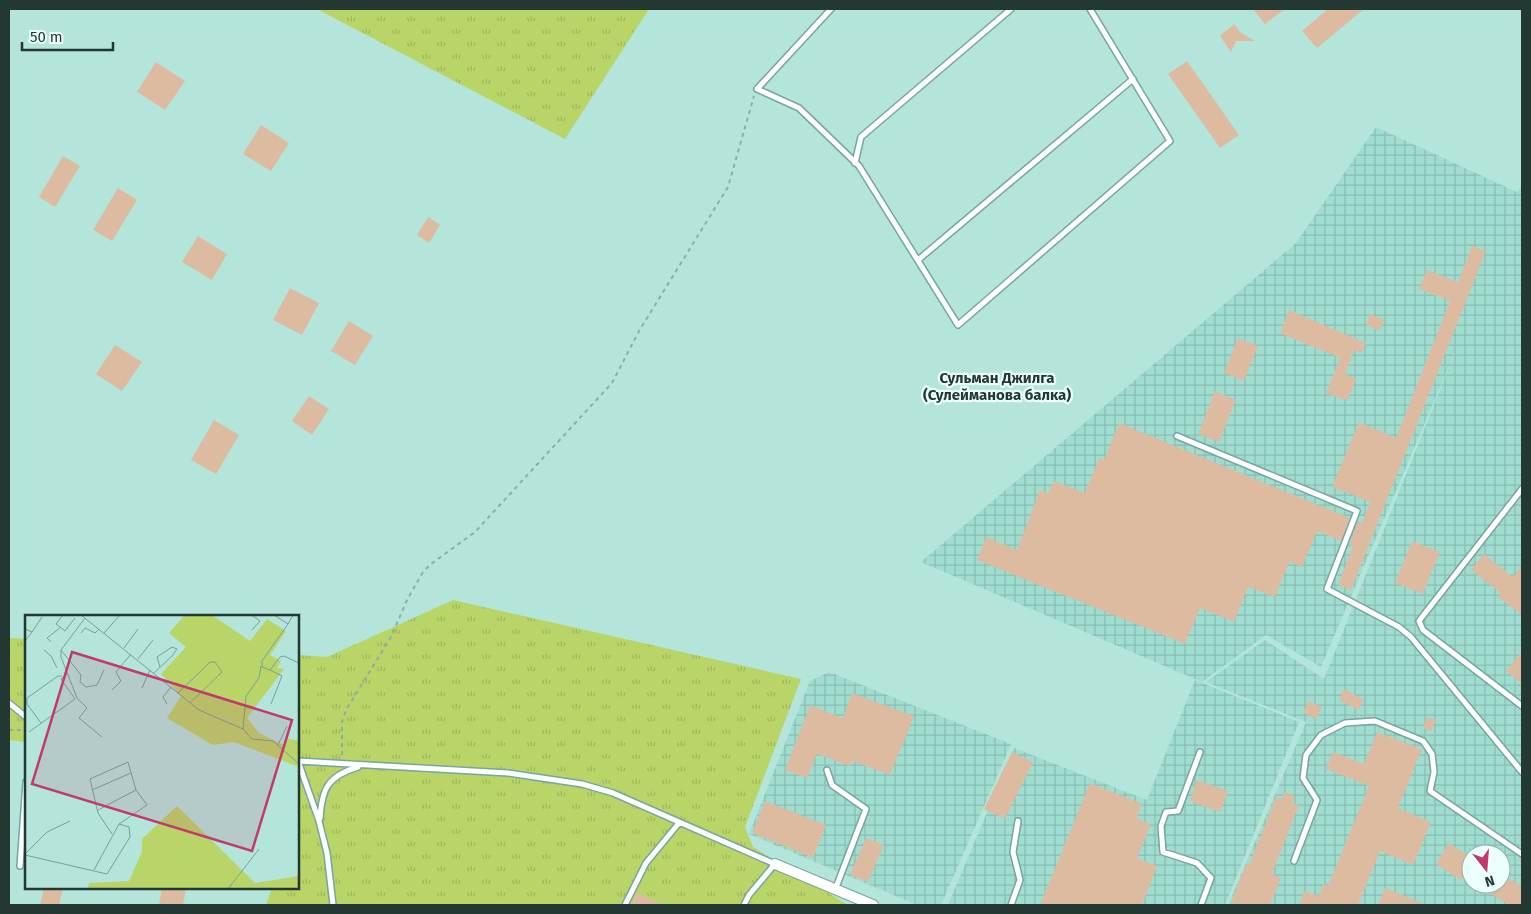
<svg xmlns="http://www.w3.org/2000/svg" width="1531" height="914" font-family="'Fira Sans',sans-serif">
  <defs>
    <pattern id="industrial-grid" width="8" height="8" patternUnits="userSpaceOnUse" patternTransform="scale(1.25)"><rect width="8" height="8" fill="#a0ddd1"/><path d="M0 4h8M4 0v8" fill="none" stroke="#8abeb4"/></pattern>
    <pattern id="grass-tufts" width="24" height="20" patternUnits="userSpaceOnUse" patternTransform="scale(1.25)"><rect width="24" height="20" fill="#b9d568"/><path d="M3 7l-1-3M5 7V3M7 7l1-3M15 17l-1-3M17 17v-4M19 17l1-3" fill="none" stroke="#9fb75b"/></pattern>
  </defs>
  <rect width="100%" height="100%" fill="#b3e5db"/>
  <path fill="url(#industrial-grid)" fill-rule="evenodd" d="M1376,127L1517,192L1522,185V905H1228L1306,722L1206,682L1265,640L1324,679L1456,350L1321,667L1266,635L1202,682L921,562L1296,243ZM1471,854H1501V884H1471Z
    M829,672L1011,744L941,905H917L749,834L810,681Z
    M1195,680L1299,722L1225,905H948L1014,748L1147,800Z"/>
  <path fill="url(#grass-tufts)" d="M317,9H649L565,139Z
    M453,600L801,679L745,827L753,847L848,905H266L272,888H298V655L327,657Z
    M9,638L26,639V742L9,740Z"/>
  <path fill="#ddbba0" d="M1253,9H1285L1265,24Z
    M1328,9H1364L1317,48L1302,31Z
    M1234,24L1241,33L1255,41H1236L1231,52L1220,36Z
    M1187,61L1239,135L1220,148L1168,74Z
    M156,62L185,81L165,110L137,92Z
    M261,125L289,143L271,171L243,154Z
    M63,156L80,166L55,207L39,197Z
    M118,188L137,200L112,241L93,230Z
    M428,217L440,225L429,243L417,235Z
    M198,236L227,254L212,280L182,262Z
    M1472,246L1486,251L1351,590L1338,585L1353,546L1349,545L1358,521L1362,523L1370,502L1332,487L1359,422L1396,438L1450,301L1419,289L1427,270L1458,282Z
    M290,288L319,303L302,335L273,320Z
    M1289,310L1366,343L1362,353L1354,350L1345,374L1356,379L1347,401L1326,393L1340,358L1280,333Z
    M1370,314L1384,320L1379,331L1366,325Z
    M349,321L373,336L355,365L331,351Z
    M1238,338L1258,346L1244,381L1224,373Z
    M115,345L142,362L122,391L96,374Z
    M1215,391L1236,400L1219,442L1198,434Z
    M309,396L329,409L312,435L292,421Z
    M214,420L239,435L216,474L191,460Z
    M1119,423L1350,518L1341,541L1317,531L1302,567L1289,562L1275,597L1248,587L1234,622L1200,608L1185,644L977,560L986,537L1017,550L1040,490L1049,493L1054,481L1085,493L1099,458L1104,460Z
    M1412,541L1440,552L1423,594L1395,583Z
    M1484,554L1513,577L1522,565V615L1498,597L1501,593L1471,570Z
    M1522,651V684L1506,671Z
    M1344,689L1364,700L1358,710L1339,700Z
    M852,693L914,716L890,775L852,761L850,766L817,754L807,778L785,770L810,705L843,718Z
    M1309,701L1322,707L1316,719L1303,713Z
    M1427,717L1436,720L1432,731L1423,728Z
    M1377,732L1422,749L1398,808L1431,822L1413,865L1380,851L1358,905H1299L1304,891L1319,896L1323,884L1328,886L1369,786L1326,769L1333,752L1364,764Z
    M1012,752L1033,762L1005,819L984,809Z
    M1197,780L1228,791L1220,812L1190,801Z
    M1090,783L1142,804L1137,818L1151,824L1137,858L1157,866L1142,905H1040Z
    M1284,792L1295,796L1292,803L1299,805L1272,874L1281,878L1270,905H1230L1246,864L1249,865L1276,797L1282,799Z
    M765,801L826,825L813,858L752,833Z
    M866,838L884,845L868,882L850,875Z
    M1449,843L1471,857V882L1463,877L1461,880L1436,864Z
    M1501,874L1522,886V905H1510L1474,884H1501Z
    M44,888H63L59,905H40Z
    M162,888H186L183,905H159Z
    M1385,888L1426,905H1378Z
    M637,893L664,905H631Z"/>
  <g fill="none" stroke-linecap="round" stroke-linejoin="round">
    <defs>
      <path id="lane" d="M831,9L757,89L799,108L859,166L958,325L1170,141L1090,9
        M855,163L861,137L1011,9
        M918,260L1133,79
        M1177,436L1357,511L1327,589L1399,627L1411,637L1522,772
        M1522,489L1419,621L1423,630L1522,706
        M9,703L26,717
        M1200,752L1178,811L1166,812L1161,826L1163,852L1197,863L1211,878L1201,905
        M298,761L508,773L582,784L613,793L775,864L749,895L744,905
        M298,761L319,821L327,853L333,905
        M827,770L832,785L866,809L835,890
        M320,818C322,788 328,776 358,767
        M1294,861L1317,800L1303,778L1306,755L1321,735L1345,723L1375,721L1423,741L1432,754L1434,772L1430,791L1522,854
        M20,866L26,782
        M625,905L646,863L679,823
        M1011,905L1020,880L1013,852L1018,821"/>
      <path id="street" d="M775,864L873,905"/>
    </defs>
    <use href="#lane" stroke="#76a69d" stroke-width="8"/>
    <use href="#street" stroke="#76a69d" stroke-width="12"/>
    <path stroke="#87b0a8" stroke-width="2" stroke-dasharray="4 4" stroke-linecap="butt" d="M9,730H26
      M342,755V722L346,710L391,637L407,600L423,572L431,564L475,532L612,383L639,331L728,187L754,96"/>
    <use href="#lane" stroke="#fff" stroke-width="5"/>
    <use href="#street" stroke="#fff" stroke-width="10"/>
  </g>
  <g text-anchor="middle" stroke-width="4.5" stroke-linejoin="round" paint-order="stroke">
    <g font-size="15" font-weight="bold" fill="#233733" stroke="#ebfffb">
      <text x="997" y="383">Сульман Джилга<tspan x="997" dy="17">(Сулейманова балка)</tspan></text>
    </g>
  </g>
  <g transform="translate(25 615)">
    <rect width="274" height="274" fill="#b3e5db"/>
    <path d="M160,0H187L225,26L242,4L261,16L245,40L256,46L252,53L259,54L222,103L234,118L259,130L261,123L274,126V152L209,127L188,130L142,103L156,81L136,59L161,32L144,18ZM152,191L230,268L274,261V274H63L64,268L104,266L117,237V224Z" fill="#b9d568"/>
    <path fill="none" stroke="#799f98" stroke-width="1" d="M38,0L31,9L40,16L50,3M56,0L174,95L218,114L227,124L248,126L274,149M249,0L263,9L268,0M60,3L36,35L56,60L55,67L61,72L72,70L79,55M263,9L237,46V52L245,55L255,42L259,41L274,48M0,14L7,17L0,26M227,15L235,6L228,1M7,17L17,2M56,18L60,13L70,18L74,14M79,18L95,0M26,27L22,23L36,12M99,33L113,14M19,35L26,41L32,53M36,35V42L52,83L62,93L54,103L77,122M113,44L128,25M245,55L257,61L246,89M129,58L147,41L152,34L147,32L132,42L135,52M117,73L125,55M87,75L96,66L91,57L106,39M153,78L185,47H190L197,57L165,88M142,89L138,82L146,72M16,108L2,89V83L33,61H37M218,114L221,81L234,63L236,51M4,117L50,84L36,64L42,59M253,130L262,111M67,175L106,158M73,195L111,175M0,239L22,217L45,206M0,240L82,259L105,222L104,212L94,209L122,190L111,175L103,147L65,164L73,198L87,219M69,255L94,209M203,274L234,234"/>
    <path fill="#c3386e" fill-opacity="0.15" stroke="#c3386e" stroke-width="2.5" d="M47,37L267,105L227,236L7,169Z"/>
    <rect width="274" height="274" fill="none" stroke="#233733" stroke-width="2.5"/>
  </g>
  <rect width="1531" height="914" fill="none" stroke="#233733" stroke-width="20"/>
  <g transform="translate(1486 869) rotate(163)"><circle r="24" fill="#ebfffb" stroke="#9bafab"/>
  <path d="M0-4L9 19L0 12L-9 19Z" fill="#c3386e"/>
  <text y="-8" font-size="14" font-weight="bold" text-anchor="middle" fill="#233733">N</text>
  </g>
  <path d="M22 42v8h91v-8" fill="none" stroke="#233733" stroke-width="2.5"/>
  <text x="30" y="42" font-size="15" fill="#233733" stroke="#ebfffb" stroke-width="4" paint-order="stroke">50 m</text>
</svg>
